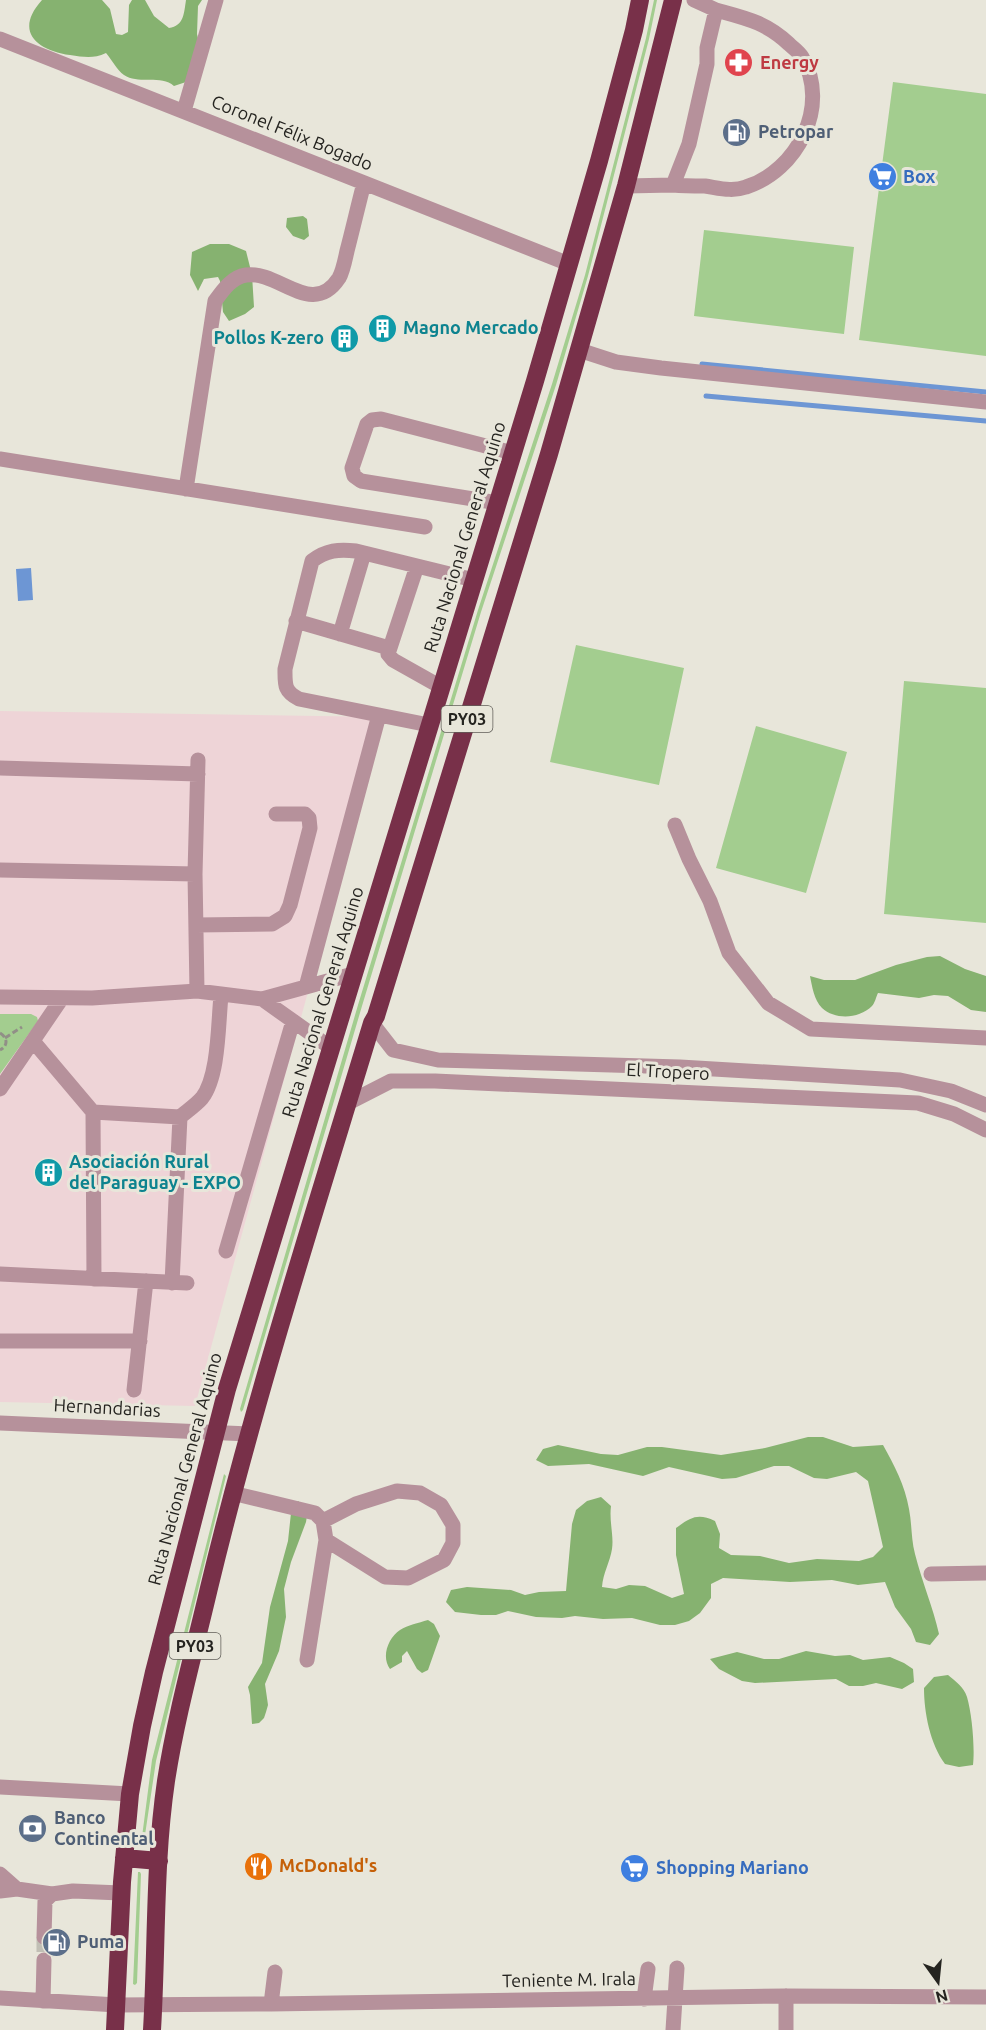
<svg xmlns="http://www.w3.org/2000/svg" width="986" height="2030" font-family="Ubuntu,sans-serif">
  <rect width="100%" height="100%" fill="#e8e6da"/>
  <path fill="#eed4d7" d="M0,711L383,717L195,1406L0,1402Z"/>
  <path fill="#a3cd8f" d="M654,0H657L649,39L588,276L556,385L481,612L362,1006L243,1410L241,1412L240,1409L358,1005L478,610L552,384L585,275L646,38Z
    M893,82L986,94V356L859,340Z
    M704,230L854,247L844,334L694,316Z
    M576,645L684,668L659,785L550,762Z
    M904,681L986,688V923L884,914Z
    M756,726L847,752L806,893L716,868Z
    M0,1014H31L37,1017L38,1021L0,1074Z
    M224,1474L226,1476L156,1761L145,1835L142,1837L152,1760Z
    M138,1872H140L141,1874L137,1983L135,1985L133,1984Z"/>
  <path fill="#86b270" d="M42,0H102L110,9L116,34L122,35L128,32L129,5L132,0H145L154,16L169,28C184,26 184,13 186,0H202L198,6L197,34L200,47L186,82L174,86C161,74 139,85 124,75C117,70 112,60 106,53C93,59 84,57 70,55C36,50 14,31 42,0Z
    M303,216L307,219L309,236L304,240L293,236L286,227L287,218Z
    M210,244H229L246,251L252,275L254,307L245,314L229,321L223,312L220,281L218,277L204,279L198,291L190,275L192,252Z
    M940,956L965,969L986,976V1012L971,1010L948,996L934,995L919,998L878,993C876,997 875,1003 872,1006C859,1019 835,1020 822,1008C814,1000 812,986 810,976L824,980H855L896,965L927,957Z
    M808,1437H823L853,1447L883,1445C894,1465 905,1485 909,1509C912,1524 911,1539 915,1554C922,1582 933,1607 939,1634L930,1645L916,1642L911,1629L895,1607L885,1582L858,1585L832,1580L790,1582L723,1578L711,1584V1598L700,1613L689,1621L675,1625H660L632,1618L603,1619L575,1616L562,1618L536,1617L508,1611L496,1615H481L455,1612L446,1602L451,1590L467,1587L511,1590L525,1595L539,1592L566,1591L572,1524L576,1510L587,1501L601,1497L611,1506C609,1521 614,1536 612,1549C610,1562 603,1573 602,1587L616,1589L629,1585L645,1586L672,1598L684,1594L676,1555V1528C691,1517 698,1513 715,1521L720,1534L719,1548L731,1555L760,1556L789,1563L817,1559L859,1561L873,1557L883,1547L868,1481L856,1472L827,1479L814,1478L789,1466H774L736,1478L722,1479L669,1467L643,1476L589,1464L548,1466L536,1460L543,1449L558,1445L601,1454L618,1455L647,1447H662L721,1455L765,1448Z
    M298,1501L308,1509L306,1522L291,1562L284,1589L286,1617L279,1651L265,1684L268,1705L266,1712L264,1718L259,1723L252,1724L250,1695L248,1687L262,1663L270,1607L288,1541L291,1513Z
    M428,1620L434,1624L440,1636L428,1670L422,1673L417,1669L407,1651L402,1656V1662L390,1669C381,1657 388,1638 400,1630C408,1625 418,1623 428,1620Z
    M806,1651L835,1656L850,1655L863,1660L890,1657L904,1663L913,1669L914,1682L902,1689L876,1683L863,1686H849L836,1679L755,1683L742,1681L719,1669L710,1659L737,1652L764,1659H779Z
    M948,1675C955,1681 964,1687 967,1697C972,1714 975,1748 973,1765L959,1767L945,1764C930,1744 924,1712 924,1688L934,1677Z"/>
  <path fill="#6d96d4" d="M31,568L33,600L18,601L16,569Z"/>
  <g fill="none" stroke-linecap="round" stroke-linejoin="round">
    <path stroke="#6d96d4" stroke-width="5" d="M702,364L986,392
      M706,396L986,421"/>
    <path stroke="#c1bfb5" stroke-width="15" stroke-dasharray="15 8" stroke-linecap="butt" d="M44,1937V1960"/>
    <path stroke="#918f87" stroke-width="3" stroke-dasharray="6 3" stroke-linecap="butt" d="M0,1033C8,1038 8,1046 0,1050
      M5,1038L22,1027"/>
    <path stroke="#b6919b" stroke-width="15" d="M0,39L569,264
      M184,111L216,0
      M673,185C684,186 695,186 705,186C719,188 732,192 746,187C797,171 831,106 802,57C799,52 793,48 789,44C766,22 745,18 716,10
      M626,186L673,185L689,144L707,64V48L716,10L694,0
      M579,350L616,362L661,368L986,402
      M0,459L425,527
      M186,489L215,301C223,290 232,277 246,275C279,270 312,319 339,278C343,271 345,260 347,251C353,228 358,206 364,183
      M498,503L361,481L354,476L352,468L367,424L372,420L381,419L513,453
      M417,566L388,654L393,660L441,687
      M296,621L389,648
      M340,634L364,553
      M429,725L299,699C284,691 285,685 285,669L312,561C326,550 339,549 356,551L474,580
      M0,768L198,774
      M675,825L689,859L710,901L729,953L768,1003L811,1029L986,1038
      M0,870L195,874
      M196,925L272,924L285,916L290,905L310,828L309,818L305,814H276
      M306,987L379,715
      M197,991L195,874L198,760
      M0,997L92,998L197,991L262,999L353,974
      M262,999L331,1048
      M372,1023L393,1050L438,1060L680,1067L900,1080L951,1091L986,1105
      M33,1041L93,1112L94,1279
      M0,1089L62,998
      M348,1103L391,1081H435L918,1103L954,1114L986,1130
      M93,1112L180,1117C187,1111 196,1105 202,1098C219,1076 218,1024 221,996
      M226,1251L293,1021
      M0,1274L187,1283
      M172,1283L180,1117
      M0,1341H140
      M134,1390L146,1281
      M0,1423L249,1434
      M232,1493L315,1513L323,1521L326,1540L307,1660
      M323,1521L356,1504L397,1491L420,1493L441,1505L453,1525V1543L444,1560L408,1578L385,1577L326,1540
      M931,1574L986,1573
      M0,1787L130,1794
      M0,1874L17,1889
      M0,1891L17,1889L52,1894
      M44,1937L45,1901L52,1894L73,1891L121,1893
      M0,1998L117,2005L271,2004L786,1996L986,1997
      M644,1999L648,1969
      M43,2001L44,1960
      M271,2004L275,1972
      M673,2030L677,1968
      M786,2030V1996"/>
    <path stroke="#783049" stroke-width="18" d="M124,1858L159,1861
      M115,2030L122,1882L130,1794L142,1726L154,1672L227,1389L535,381L599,161L634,30L640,0
      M152,2030C157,1947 154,1863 166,1781C176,1716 194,1652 209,1588C255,1397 315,1211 372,1023L376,1016L549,454L626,186L673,0"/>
  </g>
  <defs>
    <symbol id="pharmacy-disc" viewBox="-11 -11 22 22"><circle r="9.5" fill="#e0444e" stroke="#e8e6da"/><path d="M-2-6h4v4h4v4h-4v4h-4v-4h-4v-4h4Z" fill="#fff"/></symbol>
    <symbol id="fuel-disc" viewBox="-11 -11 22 22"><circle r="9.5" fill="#5c6f8a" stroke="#e8e6da"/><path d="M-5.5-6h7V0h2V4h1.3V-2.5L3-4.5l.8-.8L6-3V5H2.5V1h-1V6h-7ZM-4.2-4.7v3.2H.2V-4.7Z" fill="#fff"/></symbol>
    <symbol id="supermarket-disc" viewBox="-11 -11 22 22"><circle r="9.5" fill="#3f7fe0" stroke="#e8e6da"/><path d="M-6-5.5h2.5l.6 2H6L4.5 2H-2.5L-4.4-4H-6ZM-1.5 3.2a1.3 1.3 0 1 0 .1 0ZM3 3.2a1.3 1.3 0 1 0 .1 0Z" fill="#fff"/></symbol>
    <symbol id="building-disc" viewBox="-11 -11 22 22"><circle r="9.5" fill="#0f9aa8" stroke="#e8e6da"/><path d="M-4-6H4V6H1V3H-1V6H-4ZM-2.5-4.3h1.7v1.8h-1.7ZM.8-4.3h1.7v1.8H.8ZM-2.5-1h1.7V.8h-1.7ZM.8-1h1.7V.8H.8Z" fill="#fff"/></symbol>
    <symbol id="bank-disc" viewBox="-11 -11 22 22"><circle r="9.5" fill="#5c6f8a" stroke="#e8e6da"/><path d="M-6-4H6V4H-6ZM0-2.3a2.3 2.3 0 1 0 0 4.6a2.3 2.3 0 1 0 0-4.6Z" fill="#fff"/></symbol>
    <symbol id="restaurant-disc" viewBox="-11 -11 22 22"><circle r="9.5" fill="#e8710a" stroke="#e8e6da"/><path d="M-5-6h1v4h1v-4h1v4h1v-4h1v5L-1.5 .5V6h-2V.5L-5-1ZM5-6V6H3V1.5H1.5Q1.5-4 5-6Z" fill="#fff"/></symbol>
  </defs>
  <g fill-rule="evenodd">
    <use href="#pharmacy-disc" x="722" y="46" width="33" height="33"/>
    <use href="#fuel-disc" x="720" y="116" width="33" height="33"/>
    <use href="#supermarket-disc" x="866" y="160" width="33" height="33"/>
    <use href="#building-disc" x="366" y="312" width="33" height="33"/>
    <use href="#building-disc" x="328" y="322" width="33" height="33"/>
    <use href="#building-disc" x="32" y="1156" width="33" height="33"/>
    <use href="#bank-disc" x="16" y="1812" width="33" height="33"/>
    <use href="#restaurant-disc" x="242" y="1850" width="33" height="33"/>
    <use href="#supermarket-disc" x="618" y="1852" width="33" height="33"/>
    <use href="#fuel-disc" x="40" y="1926" width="33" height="33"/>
  </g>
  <g text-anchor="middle" stroke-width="6" stroke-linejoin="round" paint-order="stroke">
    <g fill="#e8e6da" stroke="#605e58" stroke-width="1.5">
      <rect x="441.5" y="706" width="51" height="26" rx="4.5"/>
      <rect x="169.5" y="1633" width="51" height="26" rx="4.5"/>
    </g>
    <g font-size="16" font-weight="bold" fill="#252420">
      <text x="467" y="725">PY03</text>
      <text x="195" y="1652">PY03</text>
    </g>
    <g font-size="18" font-weight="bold" fill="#be3a42" stroke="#e8e6da" text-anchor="start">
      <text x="760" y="69">Energy</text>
    </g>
    <g font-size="18" font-weight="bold" fill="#4e5e75" stroke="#e8e6da" text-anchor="start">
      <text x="758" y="138">Petropar</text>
      <text x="54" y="1824">Banco<tspan x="54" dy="21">Continental</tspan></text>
      <text x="77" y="1948">Puma</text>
    </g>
    <g font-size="18" fill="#252420" stroke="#e8e6da">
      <text transform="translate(292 133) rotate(22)" y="6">Coronel Félix Bogado</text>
      <text transform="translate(465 537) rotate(-73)" y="6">Ruta Nacional General Aquino</text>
      <text transform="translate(323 1002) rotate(-73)" y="6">Ruta Nacional General Aquino</text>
      <text transform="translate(668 1072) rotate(3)" y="6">El Tropero</text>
      <text transform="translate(107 1408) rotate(3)" y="6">Hernandarias</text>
      <text transform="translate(185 1469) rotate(-75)" y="6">Ruta Nacional General Aquino</text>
      <text transform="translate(569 1980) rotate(-1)" y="6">Teniente M. Irala</text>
    </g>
    <g font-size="18" font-weight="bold" fill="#366cbe" stroke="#e8e6da" text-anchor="start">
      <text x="903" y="183">Box</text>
      <text x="656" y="1874">Shopping Mariano</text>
    </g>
    <g font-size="18" font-weight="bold" fill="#0d838f" stroke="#e8e6da" text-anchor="start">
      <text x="403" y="334">Magno Mercado</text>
      <text x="324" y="344" text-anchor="end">Pollos K-zero</text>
      <text x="69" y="1168">Asociación Rural<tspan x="69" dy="21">del Paraguay - EXPO</tspan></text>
    </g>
    <g font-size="18" font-weight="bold" fill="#c56008" stroke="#e8e6da" text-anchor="start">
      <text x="279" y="1872">McDonald's</text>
    </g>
  </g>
  <g transform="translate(938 1982) rotate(165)" stroke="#e8e6da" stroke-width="4.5" paint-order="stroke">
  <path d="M0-4.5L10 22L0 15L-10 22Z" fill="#252420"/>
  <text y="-9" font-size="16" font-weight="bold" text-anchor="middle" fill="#252420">N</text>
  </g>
</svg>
